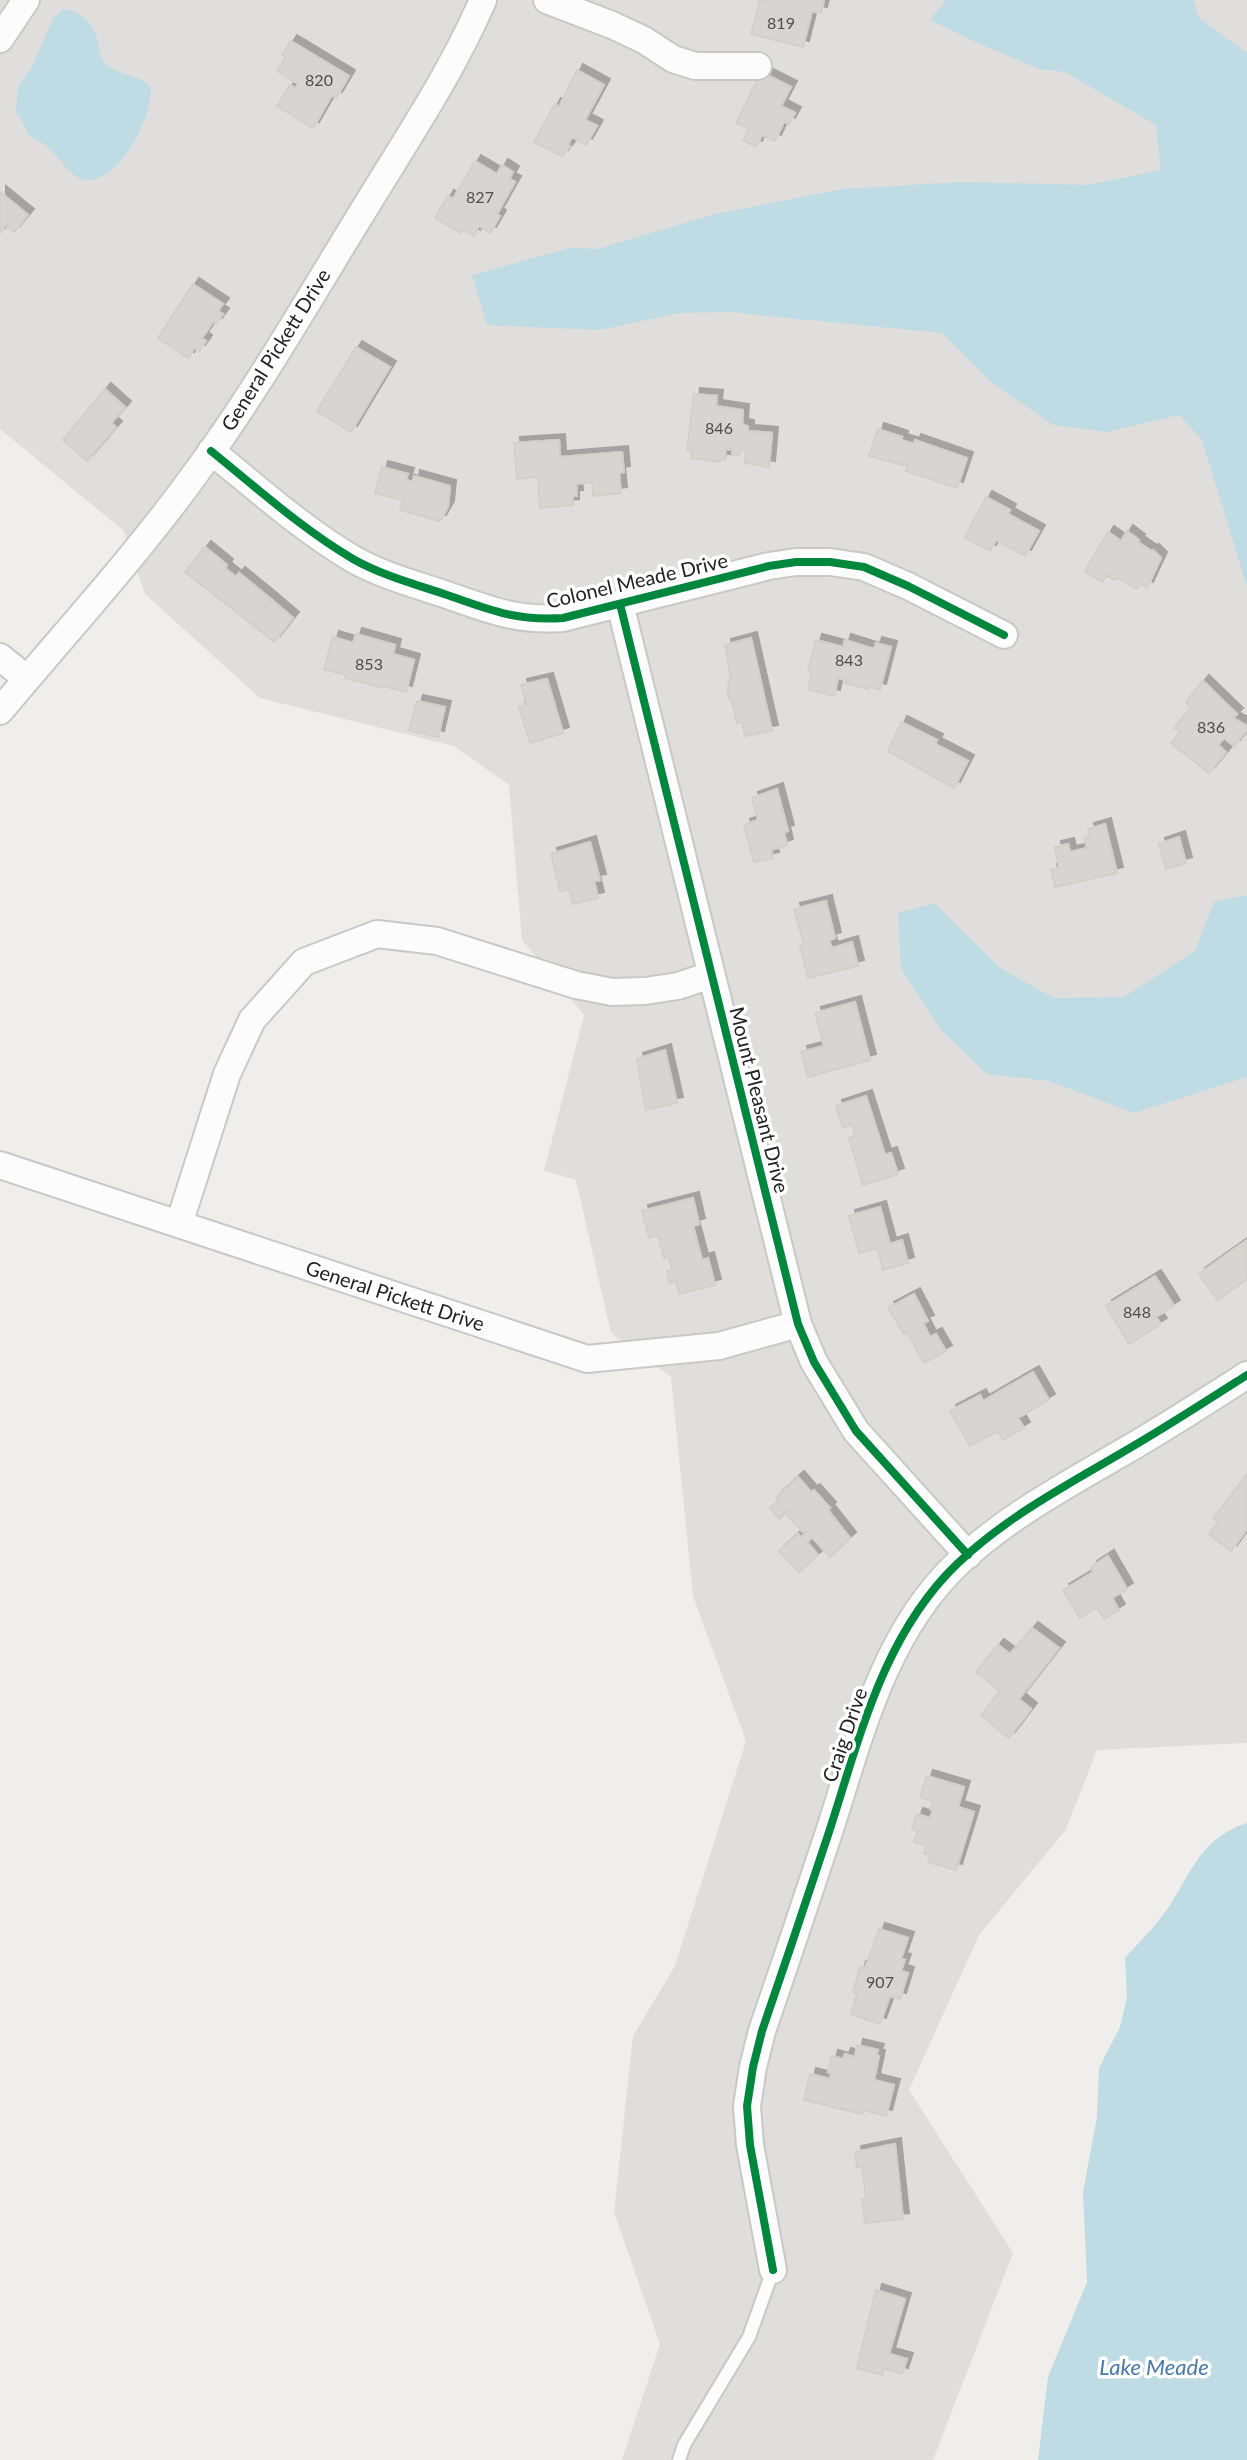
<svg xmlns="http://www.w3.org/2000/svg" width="1247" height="2460" font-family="Lato,sans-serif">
  <defs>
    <filter id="shadow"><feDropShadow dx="6" dy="-6" stdDeviation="0" flood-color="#0004"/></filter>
  </defs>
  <rect width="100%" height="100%" fill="#f0eeeb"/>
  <path fill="#dfdedc" d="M0,0H1247V1743L1097,1750L1065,1831L979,1935L909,2090L1013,2253L933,2460H622L660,2344L614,2212L633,2036L675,1966L746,1741L693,1596L671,1377L611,1333L576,1180L544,1171L584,1015L522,940L509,785L454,746L260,698L145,594L124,531L0,429Z"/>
  <path fill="#bfdbe3" d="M946,0H1193L1199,18L1247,53V587L1202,440L1179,415L1107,432L1053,425L991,382L942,333L727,312L679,313L600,330L487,325L472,275L569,248L597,249L715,214L843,189L961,182L1088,185L1161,170L1156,125L1065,72L1039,69L973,41L930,20Z
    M63,9C77,10 91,21 96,35C99,43 98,53 103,60C115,78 136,70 151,88C150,113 140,135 125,155C113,171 93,189 74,175C64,167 57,155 48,147C43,142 33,140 28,134C23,126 23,120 16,113L18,87L31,68L53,19Z
    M1247,895V1077L1134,1113L1049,1081L987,1074L941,1030L901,969L898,913L934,903L1000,968L1054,998L1124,997L1195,951L1214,902Z
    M1247,1823V2460H1038L1048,2377L1087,2282L1083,2192L1097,2117L1099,2068L1120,2027L1127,1997L1125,1958C1138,1943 1154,1928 1166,1911C1192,1873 1198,1840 1247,1823Z"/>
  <path fill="#d7d4d2" stroke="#d3d0cc" stroke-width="2" filter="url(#shadow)" d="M760,0H824L821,13L812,11L803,47L751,34Z
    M291,41L349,76L336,98L332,95L313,128L277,106L290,85L296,88L298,84L277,71L286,57L282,55Z
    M577,70L604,85L585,120L597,126L586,145L572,137L568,145L570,146L562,156L534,142L555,104L559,107Z
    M761,72L791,87L781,106L795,113L789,124L784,122L775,141L762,135L756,147L743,140L749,129L736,123Z
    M475,161L497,174L502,165L513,172L509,179L515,182L497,214L500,216L490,233L479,226L474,236L463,229L461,233L435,218L448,196L453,199Z
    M0,192L28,215L14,232L6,225L0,233Z
    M193,284L223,304L218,311L223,314L216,324L213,322L202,338L206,341L199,351L194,348L188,358L158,338Z
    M356,347L390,367L351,432L317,411Z
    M105,389L125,407L111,423L116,427L87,461L63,440Z
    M694,394L717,396L716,406L743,410L742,425L748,426V431L772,433L769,467L745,463L746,450H740L739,455H732V450L726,449L725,460H720V462L691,458L692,450H687Z
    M878,429L902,437L901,440L914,444L915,440L967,458L957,488L906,471L908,466L869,456Z
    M559,440L560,457L622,452L624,472L619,473L621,493L593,496L592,482L576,484L577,496H573V505L540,508L538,477L517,479L514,443Z
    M382,467L408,474L406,480L413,482L414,476L450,486L448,507L440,521L400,510L403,500L375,493Z
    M986,497L1010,510L1008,514L1039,531L1025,556L996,540L990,551L965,537Z
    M1127,531L1139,540L1138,542L1151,551L1153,550L1161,558L1147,588L1141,583L1137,589L1118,578L1113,580L1107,574L1102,582L1085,571L1108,532L1121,541Z
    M205,547L227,565L225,568L236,577L239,573L272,600L252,624L185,572Z
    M272,600L293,618L274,642L252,624Z
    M356,634L395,645L393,654L414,660L406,692L383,686V688L345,678L346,675L324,669L333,637L353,643Z
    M751,638L772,731L745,736L742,722L737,723L732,700H730L727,690L729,689L728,681L731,680L725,645Z
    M816,640L843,647L845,640L874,649L876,643L891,647L880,690L868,686V689L845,683L846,680L838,678L834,696L808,689L812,672L808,670Z
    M547,679L563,733L530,743L519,707L527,705L521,685Z
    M1203,681L1237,714L1233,718L1247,726V730L1234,746L1224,738L1218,745L1226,752L1209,773L1171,743L1180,732L1174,728L1191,707L1186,702Z
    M417,701L445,707L438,737L409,730Z
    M901,722L937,740L935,744L968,761L954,788L888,751Z
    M777,789L788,831L784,832L787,845L771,850L773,858L754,862L744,825L758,820L752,798Z
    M1105,824L1117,873L1055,887L1051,870L1059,868L1055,847L1068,844L1070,852L1087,848L1084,838L1090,837L1088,829Z
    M1179,837L1186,863L1166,869L1159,844Z
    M590,842L600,880L594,881L598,898L573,904L569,889L560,891L551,854Z
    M826,901L835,938L829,940L832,948L852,942L858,966L808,978L800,946L804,945L794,909Z
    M855,1002L870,1060L808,1077L801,1052L824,1046L815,1013Z
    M665,1050L677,1103L646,1110L637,1059Z
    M866,1096L885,1155L891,1153L898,1174L863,1185L849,1138L855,1136L852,1124L843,1127L836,1106Z
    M693,1198L699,1224L693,1226L702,1260L708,1258L715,1285L679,1294L676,1281L670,1283L667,1271L672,1270L669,1257L664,1258L658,1235L649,1238L642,1211Z
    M880,1207L890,1244L902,1240L908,1263L883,1270L877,1248L859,1253L849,1216Z
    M1247,1240V1279L1218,1300L1199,1274Z
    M1155,1276L1174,1306L1156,1317L1161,1324L1129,1344L1106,1306Z
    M914,1294L928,1321L923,1323L930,1337L936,1334L946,1351L924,1363L907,1332L904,1334L888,1308Z
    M1033,1372L1049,1400L1018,1418L1024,1428L1003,1440L998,1431L970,1446L950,1411L980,1395L983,1401Z
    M1247,1474V1529L1231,1551L1209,1534L1218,1522L1213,1518Z
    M798,1477L811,1492L814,1490L830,1508L828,1510L850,1538L830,1557L812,1537L807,1542L818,1555L799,1572L779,1551L798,1534L801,1537L807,1532L805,1530L803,1532L787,1515L790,1512L789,1510L779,1519L770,1508L779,1500L776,1497Z
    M1108,1556L1127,1589L1112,1598L1119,1610L1104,1619L1097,1607L1080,1618L1063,1590L1093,1572L1091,1567Z
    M1032,1628L1059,1648L1019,1699L1031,1709L1009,1738L981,1715L1000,1691L976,1672L998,1645L1010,1654Z
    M927,1776L964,1787L958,1807L974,1812L956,1870L928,1862L930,1855L924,1853L926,1845L914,1842L918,1831L912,1829L917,1814L930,1818L933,1811L931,1810L933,1801L920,1797Z
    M879,1929L908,1938L901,1959L905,1960L901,1971L908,1973L900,1999L890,1996L880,2024L851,2014L857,1993L853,1992L860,1967L865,1968Z
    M857,2045L878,2050L876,2055L879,2056L874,2080L894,2085L886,2116L863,2110L862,2114L804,2100L810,2074L830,2079L831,2073L828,2072L832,2056L843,2059L845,2054L855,2057Z
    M895,2144L903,2219L865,2223L862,2199H866L862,2166L857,2167L855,2152Z
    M876,2290L905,2299L889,2354L907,2359L902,2374L884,2368L882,2375L857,2368Z"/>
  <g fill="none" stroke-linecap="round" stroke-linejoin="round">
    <defs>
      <path id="service" d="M679,2460L684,2445L749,2337L773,2270"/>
      <path id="minor" d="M547,0L612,25L644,40L673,59L695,66H758
        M0,39L26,0
        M211,451C257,488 302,529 353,559C383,576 418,585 450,596C492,611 518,621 563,618L769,566L796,562H830L864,567L908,586L1004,635
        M620,604L798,1324L814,1362L856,1431L968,1555
        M0,657L27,679
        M0,711C65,633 134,558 193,477C256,392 308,300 363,211C405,142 451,74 483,0
        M0,1165L587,1359L719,1346L798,1324
        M179,1224L227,1074L252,1020L304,962L377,934L437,941L576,985L612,992L645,991L678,986L711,975
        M773,2270L750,2145L747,2106L753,2067L762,2031C785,1964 808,1896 830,1829C860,1736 884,1634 957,1564C1004,1519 1063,1487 1118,1455C1162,1430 1205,1402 1247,1375"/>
    </defs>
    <use href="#service" stroke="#c9c8c7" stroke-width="16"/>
    <use href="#minor" stroke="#c9c8c7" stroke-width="30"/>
    <use href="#service" stroke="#fdfcfc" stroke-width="12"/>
    <use href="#minor" stroke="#fdfcfc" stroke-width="26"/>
    <defs>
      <path id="cycleway" d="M211,451C257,488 302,529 353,559C383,576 418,585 450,596C492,611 518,621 563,618L769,566L796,562H830L864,567L908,586L1004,635
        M620,604L798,1324L814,1362L856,1431L968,1555
        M773,2270L750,2145L747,2106L753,2067L762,2031C785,1964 808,1896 830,1829C860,1736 884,1634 957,1564C1004,1519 1063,1487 1118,1455C1162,1430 1205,1402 1247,1375"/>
    </defs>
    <use href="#cycleway" stroke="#fff" stroke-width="13"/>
    <use href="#cycleway" stroke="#00873e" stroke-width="8"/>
  </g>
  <g text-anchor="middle" stroke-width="7" stroke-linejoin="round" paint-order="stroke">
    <g font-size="16" fill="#4f4e4e">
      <text x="781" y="29">819</text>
      <text x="319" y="86">820</text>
      <text x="480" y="203">827</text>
      <text x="719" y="434">846</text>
      <text x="849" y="666">843</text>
      <text x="369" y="670">853</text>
      <text x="1211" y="733">836</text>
      <text x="1137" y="1318">848</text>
      <text x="880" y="1988">907</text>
    </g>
    <g font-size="20" fill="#222" stroke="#fff">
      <text transform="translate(276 350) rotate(-58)" y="7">General Pickett Drive</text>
      <text transform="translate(637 581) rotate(-13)" y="7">Colonel Meade Drive</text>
      <text transform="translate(759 1100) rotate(76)" y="7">Mount Pleasant Drive</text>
      <text transform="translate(395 1296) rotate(18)" y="7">General Pickett Drive</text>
      <text transform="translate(845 1735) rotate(-71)" y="7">Craig Drive</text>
    </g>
    <g font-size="22" font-style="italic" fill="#4a7aab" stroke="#fff">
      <text x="1154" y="2375">Lake Meade</text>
    </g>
  </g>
</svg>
